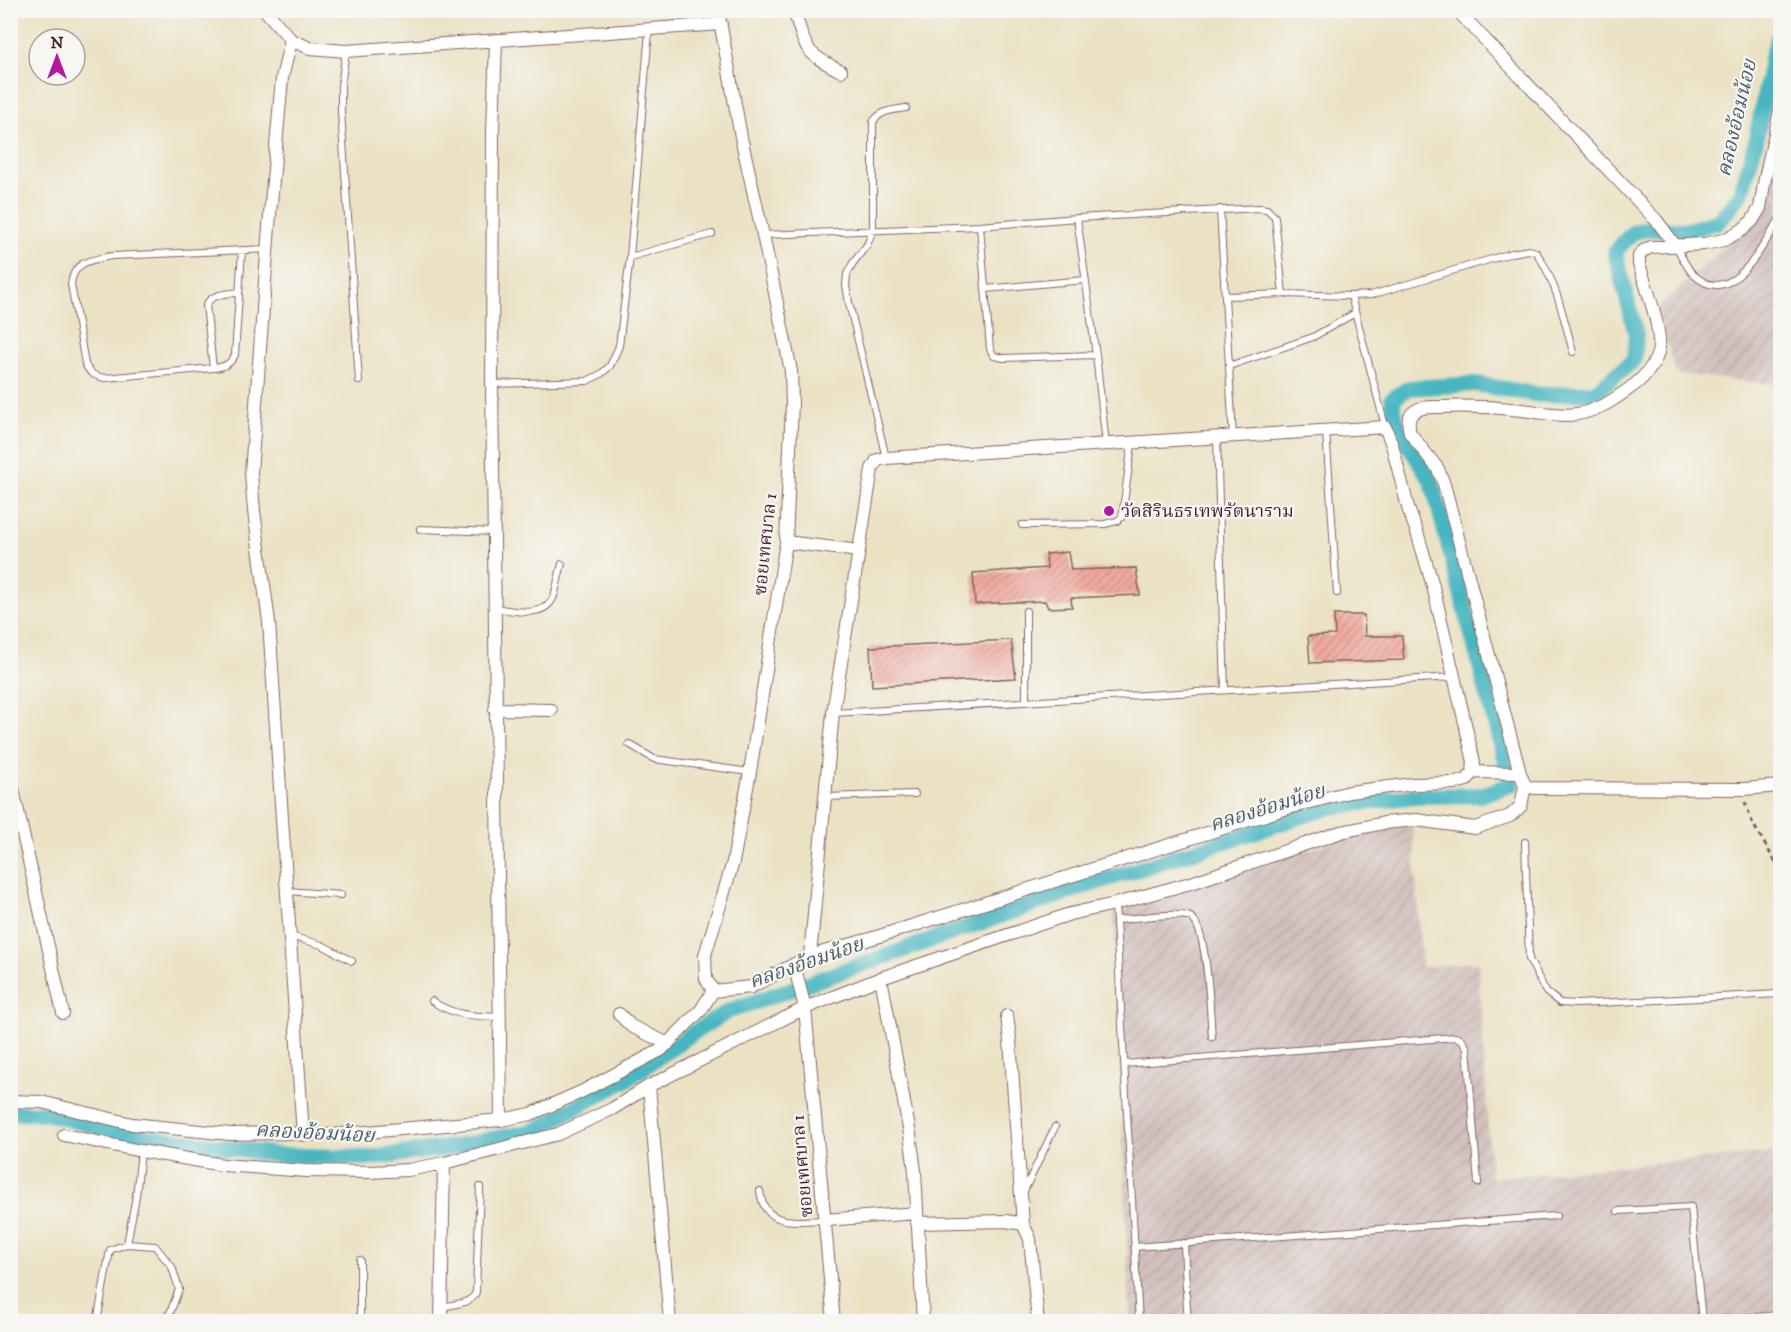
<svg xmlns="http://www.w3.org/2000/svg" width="1791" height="1332" font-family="'IM FELL DW Pica','Noto Serif Thai',serif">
  <defs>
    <pattern id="industrial-furrows" width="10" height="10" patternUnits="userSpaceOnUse" patternTransform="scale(1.5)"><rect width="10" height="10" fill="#d1c0bc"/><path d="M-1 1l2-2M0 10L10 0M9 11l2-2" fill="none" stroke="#b5a5a2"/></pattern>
    <pattern id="building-hatch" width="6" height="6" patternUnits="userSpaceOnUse" patternTransform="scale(1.5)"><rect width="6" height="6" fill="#f1aba0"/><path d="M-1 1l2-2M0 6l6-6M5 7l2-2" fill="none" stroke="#c58b83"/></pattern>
  </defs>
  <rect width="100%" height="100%" fill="#f6f6f2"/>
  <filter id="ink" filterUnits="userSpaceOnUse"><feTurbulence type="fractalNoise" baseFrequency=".0167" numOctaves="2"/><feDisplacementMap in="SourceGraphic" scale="12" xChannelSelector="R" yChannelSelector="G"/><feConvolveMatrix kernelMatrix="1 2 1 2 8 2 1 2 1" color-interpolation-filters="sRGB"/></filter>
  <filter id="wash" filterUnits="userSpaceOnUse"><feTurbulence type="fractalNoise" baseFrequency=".008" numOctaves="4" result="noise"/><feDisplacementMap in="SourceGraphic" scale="24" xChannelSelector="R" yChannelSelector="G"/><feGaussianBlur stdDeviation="1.35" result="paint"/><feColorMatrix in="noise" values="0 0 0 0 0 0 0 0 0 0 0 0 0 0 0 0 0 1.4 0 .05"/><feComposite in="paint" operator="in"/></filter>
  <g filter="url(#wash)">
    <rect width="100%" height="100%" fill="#ebe2c4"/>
    <path fill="url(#industrial-furrows)" d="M1780,69V385L1676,374L1657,309L1756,217Z
      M1412,816L1422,967L1478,962L1491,1178L1780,1152V1321H1130L1114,913Z"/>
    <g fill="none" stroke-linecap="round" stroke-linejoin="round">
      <path stroke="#47b6c1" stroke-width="16" d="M10,1113H46L115,1132L279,1155L370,1158L454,1147L533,1131L626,1080L693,1033L729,1011L1083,887L1331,807L1414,796L1480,795L1511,785L1432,482L1398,429L1392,399L1409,388L1476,384L1539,395L1595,392L1634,360L1636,334L1615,252L1632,233L1644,229L1689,230L1719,221L1741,194L1756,141L1772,54L1780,34"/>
    </g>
    <g id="blocks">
      <path fill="url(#building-hatch)" d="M1068,552L1071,570L1136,568L1140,595L1071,598L1072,607L1048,608L1045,601L975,604L973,573L1047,568L1046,554Z
        M1334,615H1364L1365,636H1402L1404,660L1310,663L1308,636L1335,635Z
        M1011,640L1016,678L872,686L870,647Z"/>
    </g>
  </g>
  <g filter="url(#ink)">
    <use href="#blocks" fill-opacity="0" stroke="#826361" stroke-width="1.5"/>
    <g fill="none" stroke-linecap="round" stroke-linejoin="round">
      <defs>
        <path id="service" d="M346,51L341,86V112L359,381
          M1220,209L1233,437
          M1077,218L1096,355L1106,444
          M980,226L990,349L994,356L1004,358L1096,355
          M763,235L980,226L1077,218L1259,208L1267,209L1275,217L1283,294L1351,296L1371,295L1512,253L1529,250L1536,252C1556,280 1564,319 1573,352
          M1676,246C1681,255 1686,267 1693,274C1731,311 1762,246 1780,219
          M242,250L235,355C230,365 223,367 213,368L105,378C94,376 90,374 85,364L71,284C74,260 92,260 112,256L267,249
          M630,257L712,234
          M985,289L1085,280
          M1225,296L1283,294
          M1351,296L1385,426
          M1229,366L1313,337L1355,313
          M213,368L206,305C212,293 227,294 239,292
          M492,384L587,381L601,374L610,366L619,346L630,257L649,31
          M1326,431L1337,593
          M1217,438L1225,690
          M886,458L849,303L846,285L847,274L853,263L867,245L873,230V122C881,110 893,110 906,108
          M1022,525L1105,524L1117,521L1122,517L1132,443
          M420,529L494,532
          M494,608C513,610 545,620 554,596C557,586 559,574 562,564
          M1026,611V702
          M833,713L1454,677
          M629,744L654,759L750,772
          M825,797L915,794
          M1525,842L1529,959L1546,992L1560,1003L1577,1004L1780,994
          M287,891L341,895
          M1115,904L1139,1322
          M1116,920C1132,919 1177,911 1190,917C1208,925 1210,1016 1212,1037
          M290,936L322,945L352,961
          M432,1001C454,1016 473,1016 499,1017
          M1124,1064L1456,1037L1462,1040L1467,1048L1478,1183
          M760,1191C761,1197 762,1204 766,1209C778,1226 807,1220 825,1220
          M1023,1193L1055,1127
          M1618,1211L1691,1207L1702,1321
          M1184,1243L1186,1288
          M127,1244L136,1196L141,1152
          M1134,1247L1556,1216
          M1186,1294L1188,1322
          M442,1307C454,1304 472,1304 476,1292L480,1187
          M97,1322L110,1250L127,1244L155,1246L172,1267L179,1289L170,1313L160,1322
          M360,1322V1260
          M1689,1322L1780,1315"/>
        <path id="minor" d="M265,10L291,40L310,48L346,51L721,24
          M718,10L741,137L763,235L791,371L792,403L786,542L750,772L733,862L705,955L706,979L713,991L751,987L810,956L870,939L1281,810L1349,792L1413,784L1455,783L1467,780L1473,772L1474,762L1433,586L1417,532L1409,511L1392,445L1385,427L886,458L877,460L872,469L833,713L810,956
          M794,10C806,49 804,53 841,71
          M1457,10L1657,221L1675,245
          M291,40L282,78L269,226L251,473L254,511L269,622L303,1135
          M496,40L493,131L492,384L501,1120
          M1780,111L1765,178L1760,208L1752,221L1742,230L1724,240L1704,244L1651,247L1643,251L1639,256V264C1646,287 1661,326 1659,348C1657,364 1642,380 1630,388C1614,400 1597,411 1577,414C1559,417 1540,412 1522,410C1495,407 1467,406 1440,407C1431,407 1421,406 1414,412C1407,417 1408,425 1410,433L1438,469L1444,484L1520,773L1525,786L1534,788L1744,789L1780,786
          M786,542L859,551
          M495,709L551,710
          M1473,772L1520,773
          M10,776L63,1013
          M794,964L805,1008L834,1322
          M881,978L910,1134L915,1171L923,1322
          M619,1014L631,1026L668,1044
          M1007,1016L1010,1040L1023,1224
          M649,1086L670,1322
          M10,1101L41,1102L132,1124L230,1134L282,1133L333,1135L501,1120L531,1114L581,1092L661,1050L701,1010L713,991
          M64,1135L141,1151L223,1165L306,1171L370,1172L408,1170L444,1163L558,1134L612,1109L649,1086L805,1008L881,978L1070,914L1115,904L1194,882L1341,832L1384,823L1416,820L1475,828L1510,816L1521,806L1525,786
          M825,1220L917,1213
          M917,1223L1006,1221L1023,1224L1030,1239L1038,1322
          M441,1322L444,1163"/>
      </defs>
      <use href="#service" stroke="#826361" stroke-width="8"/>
      <use href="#minor" stroke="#826361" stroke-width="14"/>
      <path stroke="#826361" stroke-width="3" stroke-dasharray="4.5 4.5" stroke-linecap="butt" d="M1745,802L1753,824L1780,870"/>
      <use href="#service" stroke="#fff" stroke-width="6"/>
      <use href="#minor" stroke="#fff" stroke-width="12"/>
    </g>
  </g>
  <circle fill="#b5179e" stroke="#f6f6f2" stroke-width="2" cx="1109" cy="511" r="6"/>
  <g text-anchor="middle" stroke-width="4.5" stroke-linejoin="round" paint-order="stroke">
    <g font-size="18" fill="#4a1f2b" stroke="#f6f6f2" text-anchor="start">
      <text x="1121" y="517">วัดสิรินธรเทพรัตนาราม</text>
    </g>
    <g font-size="18" fill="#4a1f2b" stroke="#f6f6f2">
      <text transform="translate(765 544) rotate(-84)" y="6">ซอยเทศบาล 1</text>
      <text transform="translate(802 1166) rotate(-95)" y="6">ซอยเทศบาล 1</text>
    </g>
    <g font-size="20" font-style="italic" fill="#495b67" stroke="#f6f6f2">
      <text transform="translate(1736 118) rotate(-77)" y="7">คลองอ้อมน้อย</text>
      <text transform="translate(1267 807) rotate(-17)" y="7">คลองอ้อมน้อย</text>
      <text transform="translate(806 962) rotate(-19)" y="7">คลองอ้อมน้อย</text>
      <text transform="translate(315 1132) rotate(3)" y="7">คลองอ้อมน้อย</text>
    </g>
  </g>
  <rect width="1791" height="1332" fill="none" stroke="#f6f6f2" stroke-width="36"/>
  <g transform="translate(57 57)"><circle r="28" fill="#f6f6f2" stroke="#b1a0a2" stroke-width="1.5"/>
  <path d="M0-4.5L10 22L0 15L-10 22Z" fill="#b5179e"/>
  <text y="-9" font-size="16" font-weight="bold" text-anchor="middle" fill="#4a1f2b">N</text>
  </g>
</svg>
